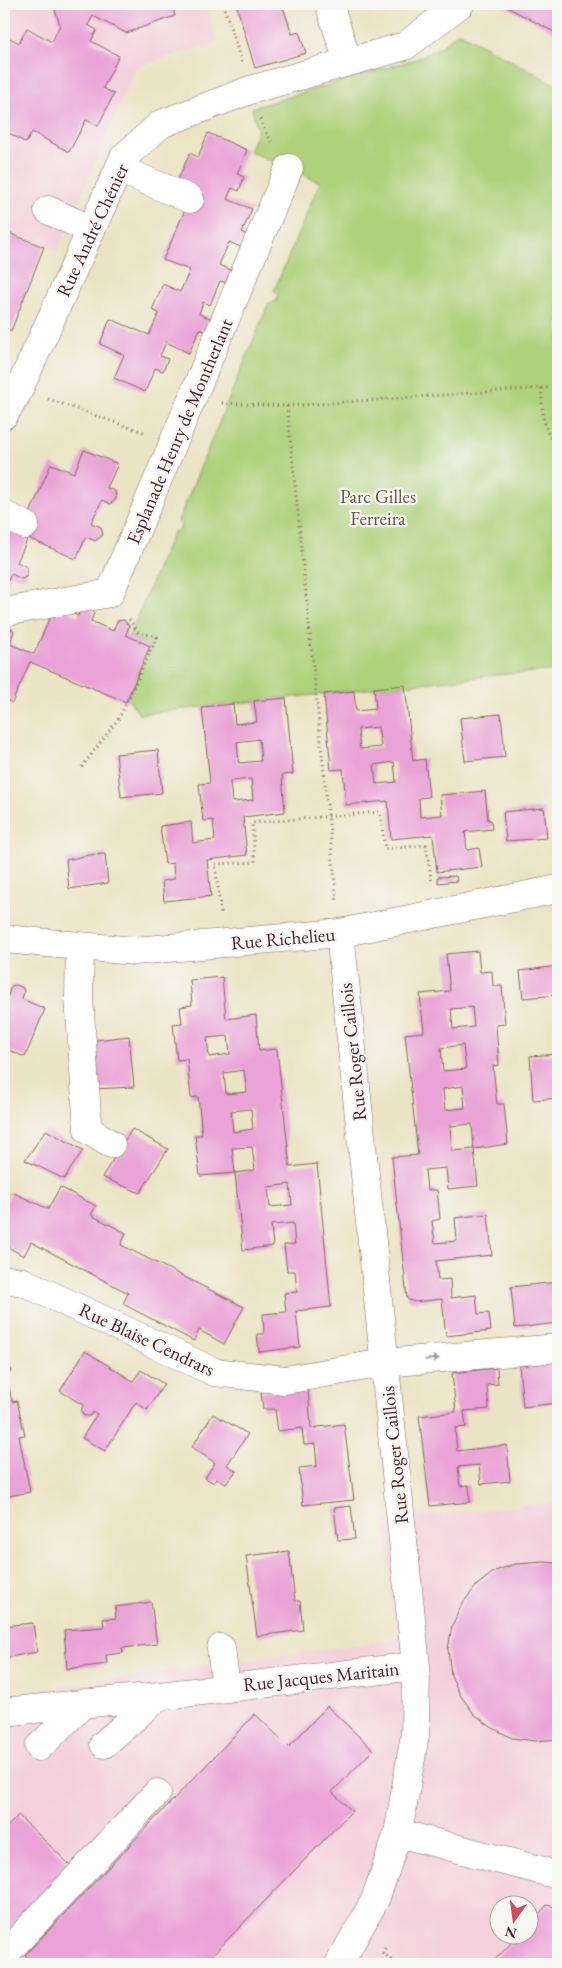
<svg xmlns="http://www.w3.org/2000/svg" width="562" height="1968" font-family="'EB Garamond',serif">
  <rect width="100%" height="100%" fill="#f6f6f2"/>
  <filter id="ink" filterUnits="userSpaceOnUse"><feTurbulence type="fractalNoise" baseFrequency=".02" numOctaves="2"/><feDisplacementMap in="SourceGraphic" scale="10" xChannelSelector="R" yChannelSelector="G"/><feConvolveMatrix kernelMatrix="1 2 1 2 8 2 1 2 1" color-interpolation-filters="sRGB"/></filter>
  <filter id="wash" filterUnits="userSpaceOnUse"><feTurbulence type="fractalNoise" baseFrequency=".0096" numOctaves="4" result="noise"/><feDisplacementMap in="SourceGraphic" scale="20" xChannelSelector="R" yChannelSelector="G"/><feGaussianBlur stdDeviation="1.12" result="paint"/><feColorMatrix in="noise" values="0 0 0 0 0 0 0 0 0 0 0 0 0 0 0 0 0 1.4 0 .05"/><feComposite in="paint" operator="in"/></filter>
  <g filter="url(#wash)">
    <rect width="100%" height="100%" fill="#ebe4c4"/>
    <path fill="#f4cfdc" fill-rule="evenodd" d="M4,4H206L217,41L136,67L57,252L4,229Z
      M558,1502V1964H4V1695L398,1639L384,1520ZM500,1906H530V1936H500Z"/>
    <path fill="#aed17a" stroke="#7c7852" d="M458,32L558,86V670L496,675L139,714L128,698L150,646L129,636L173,532L180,531L181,524L178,521L269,303L276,302L278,295L274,291L320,182L249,151L258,130L252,108L416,59L441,47Z"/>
    <g id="blocks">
      <path fill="#eaa3d7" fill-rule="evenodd" d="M53,4H172L175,16L126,33L93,16L88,25L97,30L91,41L119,56L103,88L114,94L98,126L86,120L69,152L32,132L26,143L4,130L5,117L4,116V35L19,43L27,28L52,42L60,25Z
        M236,4H282L292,34L299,32L306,53L255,68Z
        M501,4H558V34Z
        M208,133L247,150L237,174L244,177L239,191L232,188L227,199L252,209L242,232L248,235L243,248L229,242L219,265L233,271L227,283L220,281L210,305L203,302L199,314L212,319L206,332L200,329L189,353L166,342L160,356L168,359L163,371L155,368L145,392L114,378L124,355L100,344L110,319L149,335L159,313L152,310L163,284L180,292L190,270L163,260L195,187L178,179L190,153L198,157Z
        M4,231L44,247L11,331L4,328Z
        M84,450L118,464L107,488L115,491L116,499L110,504L102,500L91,523L101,527L103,535L95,541L86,537L76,559L28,538L17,562L27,567V576L22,579L11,574L5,587L4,586V528L30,513L51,464L74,473Z
        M55,606L78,616L81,608H92L94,613L91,621L113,631L117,621L124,620L129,626L126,635L150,646L126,702L30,662L12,703L4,699V630L10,628L14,631L10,644L34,654Z
        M405,685L413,761L425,759L429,797L419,798L420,817L442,815L440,795L485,791L488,820H491L492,829L465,832L467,850L479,848L482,867L437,872L433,835L391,839L388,801L346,805L343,769L331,770L324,694L354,691L356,711L376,709L374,688ZM378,727L381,747L360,749L358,729ZM394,762L396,782L376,784L374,765Z
        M286,698L293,774L282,775L285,812L243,817L247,855L207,860L211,896L164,901L162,881L174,879L173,863L165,864L160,826L191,822L193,843L215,840L213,820L203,821L199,784L210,783L202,707L233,704L235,724L257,722L254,701ZM259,739L261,761L239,763L237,742ZM251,779L253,800L232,802L230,781Z
        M501,714L505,757L465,761L460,718Z
        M158,750L162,793L121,797L116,754Z
        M544,808L547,838L506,841L503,812Z
        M105,854L108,883L69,889L66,860L89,855Z
        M456,876L457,881L438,883V877Z
        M478,951L480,972L492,971L493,986H502L505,1024L496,1025L499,1065L493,1066L497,1104H504L508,1144L474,1149L472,1124L450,1126L452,1151L474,1149L478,1186L448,1189L446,1168L425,1170L427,1190H437L440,1219L432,1221L435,1243L457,1241L455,1218L488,1214L492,1255L436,1261L438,1280L450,1279L451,1298L476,1295L478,1314L489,1313L491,1331L446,1336L442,1299L414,1302L407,1299L392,1157L418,1155L405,1034L424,1032L420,994L450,991L446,954ZM472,1007L474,1027L453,1029L451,1009ZM463,1045L466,1069L443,1071L441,1048ZM463,1086L465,1108L445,1110L443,1089Z
        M558,966V995L523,998L520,971Z
        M222,977L226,1019L256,1015L259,1051L277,1049L290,1167L317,1164L331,1307L296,1311L300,1347L259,1352L257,1334H264L263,1314L286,1312L284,1293L297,1292L295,1271H287L284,1245L295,1244L293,1223L271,1225L273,1246L243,1250L235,1173L255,1170L252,1147L232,1148L235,1173L200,1176L195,1135H202L198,1097L191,1098L187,1059L177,1060L173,1024L182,1023L180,1007L192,1005L190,980ZM228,1036L230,1054L209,1057L207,1038ZM244,1070L247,1092L226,1094L224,1073ZM251,1109L253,1129L233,1132L231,1111ZM290,1184L292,1205L270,1207L268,1187Z
        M16,985L22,987L24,991L22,999L45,1009L25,1057L4,1048V1001L6,1002L11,986Z
        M129,1036L134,1087L93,1089L88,1041Z
        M558,1054V1098L533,1100L530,1056Z
        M132,1129L168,1149L140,1193L102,1177Z
        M46,1130L83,1150L64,1179L25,1160Z
        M60,1187L96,1206L91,1215L126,1233L121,1245L244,1307L224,1344L199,1330L194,1341L123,1304L128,1293L31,1242L24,1256L4,1245V1201L6,1202L12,1192L48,1209Z
        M558,1282V1323L515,1328L511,1287Z
        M4,1337L11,1372L6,1373L12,1402L17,1401L25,1435L19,1436L30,1492L4,1497Z
        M85,1351L133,1381L141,1370L164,1384L147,1410L136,1402L105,1451L82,1438L97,1414L93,1412L90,1416H84L81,1411L83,1405L60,1391Z
        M558,1361V1403L523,1407L519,1366Z
        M497,1368L498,1384L487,1385L489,1409L464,1411L466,1427L455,1428L457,1451L507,1445L510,1481L481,1484L479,1465L458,1467L460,1486L469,1485L470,1502L430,1506L419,1416L456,1412L452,1373Z
        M303,1388L308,1389L311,1428L344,1424L354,1500L303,1505L299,1468L317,1466L315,1444L304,1445L302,1428L278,1431L275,1409H263L261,1392Z
        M213,1414L248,1434L227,1465L236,1471L226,1484L217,1479L214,1483L205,1478L215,1463L192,1447Z
        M351,1506L355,1539L338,1540L334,1508Z
        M289,1551L295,1601H300L303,1630L257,1636L246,1556Z
        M544,1562L558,1563V1739L535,1741L512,1738L491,1727L474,1714L460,1695L451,1675L448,1649L452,1626L462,1604L477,1585L495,1571L515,1564Z
        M151,1602L157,1644L122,1648L123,1653L106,1655L107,1664L67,1669L64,1630L104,1627L103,1619L116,1618L115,1607Z
        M33,1623L37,1652L4,1658V1626Z
        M327,1706L373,1750L332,1792L352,1811L204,1964H35L25,1955L255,1714L289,1747Z
        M18,1815L71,1866L4,1936V1831Z
        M547,1905L558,1908V1964H491L518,1936H530V1924Z"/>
    </g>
  </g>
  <g filter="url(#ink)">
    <use href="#blocks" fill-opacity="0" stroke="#826461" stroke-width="1"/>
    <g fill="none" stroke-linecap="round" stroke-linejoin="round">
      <defs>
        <path id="minor" d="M329,4L348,62
          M119,169L190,199
          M48,210L91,230
          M4,415L17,394L124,157L161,124L250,90L405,46L460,4
          M4,515L25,525
          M4,612L110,593L289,168
          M4,939L134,951L340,933L558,889
          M80,946L79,998L88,1130L111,1144
          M4,1279L23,1282L214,1372L285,1380L384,1363L558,1348
          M221,1648L226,1687
          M4,1712L159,1696L416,1666
          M104,1744L159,1696
          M39,1747L84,1703
          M398,1833L558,1875
          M4,1955L157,1793
          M339,1964L375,1900L398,1833L415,1735L416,1666L340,933"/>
      </defs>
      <use href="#minor" stroke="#826461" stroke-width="29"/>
      <path stroke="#826461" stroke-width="3" stroke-dasharray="1 4" stroke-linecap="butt" d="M223,4L242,63
        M260,119L265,131L273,144
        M541,388C543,409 541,431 558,446
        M48,399L146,433
        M222,403L287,406L558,387
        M287,406L337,902
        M82,767L119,718L157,637L138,632L127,616
        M221,913L215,864L255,862L252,823L380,812L385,849L426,845L432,884
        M385,1948L383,1953L396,1964"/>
      <use href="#minor" stroke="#fff" stroke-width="28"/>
    </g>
    <defs><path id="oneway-solid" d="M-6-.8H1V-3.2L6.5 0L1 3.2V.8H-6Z" transform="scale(1.25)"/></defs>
    <use fill="#ae9aa0" href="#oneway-solid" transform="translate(432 1359) rotate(-5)"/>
  </g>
  <g text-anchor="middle" stroke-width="4.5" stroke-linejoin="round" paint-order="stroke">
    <g font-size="19" fill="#4a1f2b" stroke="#f6f6f2">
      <text transform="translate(92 230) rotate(-65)" y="7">Rue André Chénier</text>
      <text transform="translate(179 431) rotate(-67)" y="7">Esplanade Henry de Montherlant</text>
      <text transform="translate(283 938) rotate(-5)" y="7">Rue Richelieu</text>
      <text transform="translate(352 1052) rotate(-96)" y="7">Rue Roger Caillois</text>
      <text transform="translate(147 1339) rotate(25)" y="7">Rue Blaise Cendrars</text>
      <text transform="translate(394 1455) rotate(-96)" y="7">Rue Roger Caillois</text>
      <text transform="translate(321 1676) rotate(-6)" y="7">Rue Jacques Maritain</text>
    </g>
    <g font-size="19" fill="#685443" stroke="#f6f6f2">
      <text x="378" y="503">Parc Gilles<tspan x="378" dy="22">Ferreira</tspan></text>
    </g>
  </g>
  <rect width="562" height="1968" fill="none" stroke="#f6f6f2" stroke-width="20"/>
  <g transform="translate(514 1920) rotate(194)"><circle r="24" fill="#f6f6f2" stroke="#b1a0a2"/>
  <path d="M0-4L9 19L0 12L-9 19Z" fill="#d1495b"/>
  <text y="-8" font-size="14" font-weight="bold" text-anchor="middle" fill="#4a1f2b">N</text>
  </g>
</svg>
